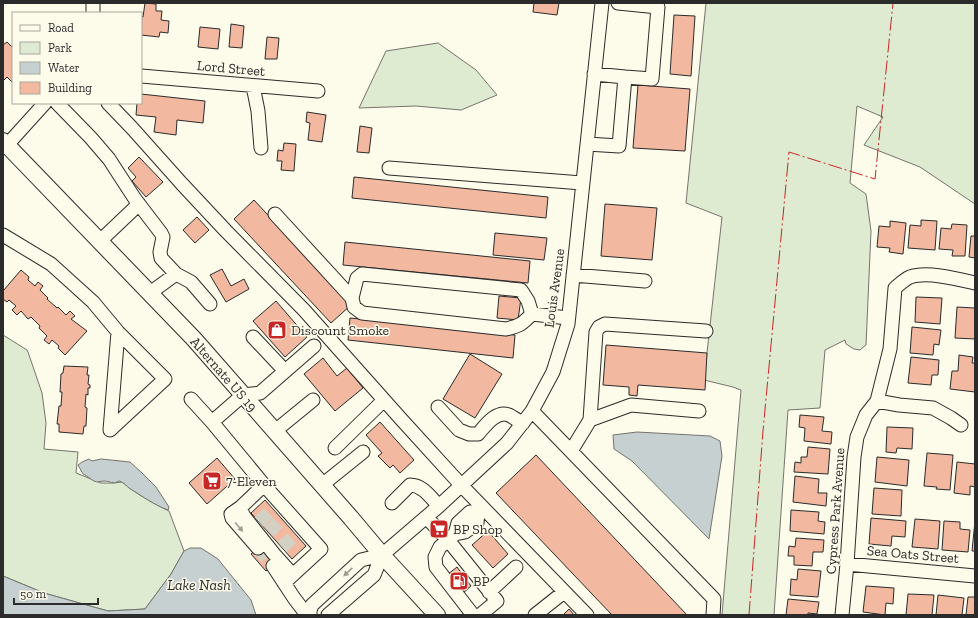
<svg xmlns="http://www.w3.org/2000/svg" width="978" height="618" font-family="'Zilla Slab',serif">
  <rect width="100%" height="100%" fill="#fdfbea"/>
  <path fill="#deebd1" stroke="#74746e" d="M706,3H975V204L920,167L864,145L883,117L857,106L850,183L866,194L871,231L866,345L860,350L854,349L846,344L845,340L825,350L820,408L788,410L774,615H722L741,390L733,387L704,380L722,217L686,203Z
    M438,43L476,70L497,95L461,110L416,106L359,108L386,51Z
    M3,335L27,350L28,352L42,393L46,423L44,449L78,452L76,473L101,483H114L122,482C136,494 153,503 169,511L184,551L171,574L145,609L108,611L44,593L3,576Z"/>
  <path fill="#c7d0d0" stroke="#74746e" d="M637,432L710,436L720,441L722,456L709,539L632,461L614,449L613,435Z
    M89,459L92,461L101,459L130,462L141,472L156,487L169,507L168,510C154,505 142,496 129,488C125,485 125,483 119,481C112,485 111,481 104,481C100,481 98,483 94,481C90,479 88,476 83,474L78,465L82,462Z
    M190,548H201L218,559L251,600L256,615H3V576L44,593L108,611L145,609L171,574L184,551Z"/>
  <path fill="#f2b8a0" stroke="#2b2b2b" d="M145,3L156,4V11H162L161,20L169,21L168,33L160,32L159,37L141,35V17H143Z
    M534,3H559L557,15L533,12Z
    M674,15L695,16L691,76L670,74Z
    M231,24L244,26L242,48L229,47Z
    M200,27L220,29L218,49L198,47Z
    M267,37L279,38L277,59H265Z
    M7,42L13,48V83L7,77L3,81V45Z
    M638,85L690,89L685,151L633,148Z
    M141,94L205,101L203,123L177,120L176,135L154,132L156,117L136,115L137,103H141Z
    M307,112L326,115L322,142L308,140L310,123L306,122Z
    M360,126L372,128L369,153L357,152Z
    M284,143L296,144L294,171L281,170L282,161H277L278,150L283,151Z
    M139,157L163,182L146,197L132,181L136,177L128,168Z
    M354,177L548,197L546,218L352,198Z
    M254,200L351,305L331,323L234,219Z
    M605,204L657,208L652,260L601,256Z
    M197,217L209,230L195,243L183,230Z
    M921,220L937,221L935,250L908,248L910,225L921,226Z
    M890,221L906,223L903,254L889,252L890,248L877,247L879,226L890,227Z
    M952,224L967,225L965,256H952L953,250L939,249L941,228L951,229Z
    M495,233L547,238L544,260L493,255Z
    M971,236H975V258L969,257Z
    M345,242L530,261L528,283L343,265Z
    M222,269L231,286L244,279L249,289L226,302L210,275Z
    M21,270L29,277L28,280L35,286L38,282L43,286L40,290L48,298L47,299L57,308L58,307L66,315L70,311L75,316L71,319L87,331L65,355L58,348L59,346L52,340L49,344L44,340L47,336L39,328L40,326L31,317L28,319L21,311L17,315L12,310L16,306L9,300L7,302L3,299V291Z
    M499,296L521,298L518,320L497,318Z
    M916,297L942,298L940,324L915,322Z
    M276,301L307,337L285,357L253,321Z
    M957,307L975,308V339L955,338Z
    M350,318L515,335L513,358L348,340Z
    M912,327L941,330L939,345L934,344L933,355L910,353Z
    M606,345L707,353L705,390L638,385L637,396L629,395V387L603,385Z
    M470,354L502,374L475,418L443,399Z
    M959,355L973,357L972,363H975V392L950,389L952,371H958Z
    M911,357L939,360L938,375H932L931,385L908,383Z
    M323,358L337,376L347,368L363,388L335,411L304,374Z
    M64,366L88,367L87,375H89L88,384L90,385V388H88V395L86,394L85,407L87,408L86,426H84L83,434L59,432V424H57L59,406H61L62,392H60L61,374L63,373Z
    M800,415L824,417L822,431L832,432L831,444L804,441L805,428L799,427Z
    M380,422L414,460L400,473L393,465L390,468L378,456L382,453L366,435Z
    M887,427L913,428L912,449L897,448L896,453L886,452Z
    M808,447L830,449L828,474L794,472L795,462L801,463V457H807Z
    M927,453L953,455L950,490L936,489L937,487L924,486Z
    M536,455L687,615H612L496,493Z
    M877,457L909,460L907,486L875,482Z
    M217,458L235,479L207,504L189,483Z
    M957,462L975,464V487L970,486V495L954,493Z
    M795,476L819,479L818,493H827L826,506L793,502Z
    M874,488L902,490L901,516L872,514Z
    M265,500L306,546L292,559L251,513Z
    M791,510L819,512L818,521L825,522L824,534L790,531Z
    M871,518L906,521L905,537L892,536L891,546L869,544Z
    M915,519L940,521L938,549L912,547Z
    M944,521L960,522V529L970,530L968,552L942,550Z
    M975,521V551H972Z
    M488,531L508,554L493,568L472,545Z
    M796,538L824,540L823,552H813L812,566L794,565V556H788L789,546L795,547Z
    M260,546L275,563L266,571L251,554Z
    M457,567L471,586L462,594L447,575Z
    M798,569L821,571L818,597L790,595L791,579L797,580Z
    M866,586L894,588L893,604L886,603L885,615L863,612Z
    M908,594L934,595L932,615H906Z
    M938,595L964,598L962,615H936Z
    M968,597H975V615H966Z
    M788,599L819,602L817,614L808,613V615H786Z
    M569,609L574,615H563Z"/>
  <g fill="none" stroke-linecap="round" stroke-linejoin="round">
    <path stroke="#d3d1c4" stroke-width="13" stroke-dasharray="13 6" stroke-linecap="butt" d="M259,522L273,509
      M269,532L282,519
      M282,547L296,535
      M258,548L273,566
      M455,585L464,577"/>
    <defs>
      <path id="minor" d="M618,3L658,7L652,79L625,77
        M93,13V3
        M141,76L318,91
        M253,86L258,111L261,148
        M57,103L91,138L109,159L135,199L161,233L163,237L160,252L161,258L176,274L150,293
        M108,103L132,128L182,184L226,231L304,310L401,419L462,486L587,615
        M587,144L619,146L625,77L594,74
        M3,147L7,145L45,103
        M389,168L582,183
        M275,214L352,298
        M3,235L51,264L93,302L118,332L165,379L110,430L118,332
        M100,241L139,204
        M176,274L191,282L210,304
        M362,274L521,290L528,301L532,314C522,324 520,326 506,329L362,313L354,307L352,298L357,278Z
        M573,275L645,281
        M532,314L568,318
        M253,337L285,371
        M191,399L212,422
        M877,401L899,405L933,408L951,418L961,425
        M438,407L459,430L469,434H478C485,426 496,410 509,415C513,417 518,421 523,423
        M532,411L714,599L713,615
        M590,420L596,332L599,327L605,324L706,331
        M275,431L313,400
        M335,448L384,400
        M571,451L590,420L631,405L699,411
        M264,485L321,549L284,583
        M322,485L363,452
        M392,503L410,485C423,485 431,498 439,506
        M241,507L231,514L232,518L258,548
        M426,517L448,540L497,601L480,615
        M455,534L465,532L477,523L478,512
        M847,564L975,576
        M273,566L294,598L307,615
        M293,575L274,554L243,515L241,507L264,485L212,422L243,395L260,393L314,346
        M489,592L516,567
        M310,615V611L312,605L361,560L382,555L439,506L507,443L532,411L553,372L568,324L602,3
        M328,615L374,575L382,555
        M473,615L436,567L435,557L440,547L455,534L458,523L470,512H478L482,507
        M535,615L564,592
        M842,615L847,564L854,457L857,437L866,415L877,401L890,349L895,288C900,284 905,279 910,277C927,271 958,279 975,283"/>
      <path id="major" d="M3,141L194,339L351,518L382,555L437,615"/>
    </defs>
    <use href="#minor" stroke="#2b2b2b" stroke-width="15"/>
    <use href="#major" stroke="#2b2b2b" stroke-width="18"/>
    <use href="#minor" stroke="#fdfbea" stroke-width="13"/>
    <use href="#major" stroke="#fdfbea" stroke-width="16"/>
    <path stroke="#c62828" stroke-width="1" stroke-dasharray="14 3 2 3" stroke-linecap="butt" d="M749,615L763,431L789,152L875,179L893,3"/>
  </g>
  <defs><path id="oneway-solid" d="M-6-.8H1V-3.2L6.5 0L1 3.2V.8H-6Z"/></defs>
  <g fill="#9e9d94">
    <use href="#oneway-solid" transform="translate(239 527) rotate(50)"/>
    <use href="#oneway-solid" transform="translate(348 572) rotate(137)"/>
  </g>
  <defs>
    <symbol id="shop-square" viewBox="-11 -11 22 22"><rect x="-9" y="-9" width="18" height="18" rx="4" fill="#c62828" stroke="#fdfbea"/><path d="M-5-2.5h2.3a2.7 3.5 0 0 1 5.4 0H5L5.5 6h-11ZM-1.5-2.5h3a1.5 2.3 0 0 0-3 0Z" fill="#fff"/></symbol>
    <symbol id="supermarket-square" viewBox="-11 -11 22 22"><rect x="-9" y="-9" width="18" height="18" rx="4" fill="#c62828" stroke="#fdfbea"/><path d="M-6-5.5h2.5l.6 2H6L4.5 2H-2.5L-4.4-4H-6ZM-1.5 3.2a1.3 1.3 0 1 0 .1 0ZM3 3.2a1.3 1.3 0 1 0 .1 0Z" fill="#fff"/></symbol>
    <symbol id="fuel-square" viewBox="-11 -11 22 22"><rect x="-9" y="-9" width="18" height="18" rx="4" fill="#c62828" stroke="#fdfbea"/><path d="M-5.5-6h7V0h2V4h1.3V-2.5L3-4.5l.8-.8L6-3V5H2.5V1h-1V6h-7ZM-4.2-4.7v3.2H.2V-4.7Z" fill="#fff"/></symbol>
  </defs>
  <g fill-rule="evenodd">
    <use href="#shop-square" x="266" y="319" width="22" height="22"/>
    <use href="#supermarket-square" x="201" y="470" width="22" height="22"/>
    <use href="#supermarket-square" x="428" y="518" width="22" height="22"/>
    <use href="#fuel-square" x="448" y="570" width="22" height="22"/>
  </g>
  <g text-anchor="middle" stroke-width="3" stroke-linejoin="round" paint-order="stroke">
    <g font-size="14" fill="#2b2b2b" stroke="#fdfbea">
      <text transform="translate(231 68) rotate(5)" y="5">Lord Street</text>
      <text transform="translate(554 288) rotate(-82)" y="5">Louis Avenue</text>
      <text transform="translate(224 374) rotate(49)" y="5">Alternate US 19</text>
      <text transform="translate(835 511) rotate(-86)" y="5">Cypress Park Avenue</text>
      <text transform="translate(913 554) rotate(5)" y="5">Sea Oats Street</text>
    </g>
    <g font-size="14" fill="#2b2b2b" stroke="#fdfbea" text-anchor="start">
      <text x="291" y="335">Discount Smoke</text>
      <text x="226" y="486">7-Eleven</text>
      <text x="453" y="534">BP Shop</text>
      <text x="473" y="586">BP</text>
    </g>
    <g font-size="15" font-style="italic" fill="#2b2b2b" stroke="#fdfbea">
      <text x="199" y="590">Lake Nash</text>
    </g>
  </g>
  <rect width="978" height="618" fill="none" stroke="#2b2b2b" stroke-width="8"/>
  <rect x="12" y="12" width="130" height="92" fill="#fdfbea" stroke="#a9a89e"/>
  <rect x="20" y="25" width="20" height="6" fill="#fdfbea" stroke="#a9a89e"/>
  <text x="48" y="32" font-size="12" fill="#2b2b2b">Road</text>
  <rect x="20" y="42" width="20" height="12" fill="#deebd1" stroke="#a9a89e"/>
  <text x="48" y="52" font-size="12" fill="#2b2b2b">Park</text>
  <rect x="20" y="62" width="20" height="12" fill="#c7d0d0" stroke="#a9a89e"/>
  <text x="48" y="72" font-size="12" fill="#2b2b2b">Water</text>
  <rect x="20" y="82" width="20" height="12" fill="#f2b8a0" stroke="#a9a89e"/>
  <text x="48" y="92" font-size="12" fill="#2b2b2b">Building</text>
  <path d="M14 598v6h84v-6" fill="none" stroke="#2b2b2b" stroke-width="2"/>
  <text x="20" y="598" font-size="12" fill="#2b2b2b" stroke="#fdfbea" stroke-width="3" paint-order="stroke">50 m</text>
</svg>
